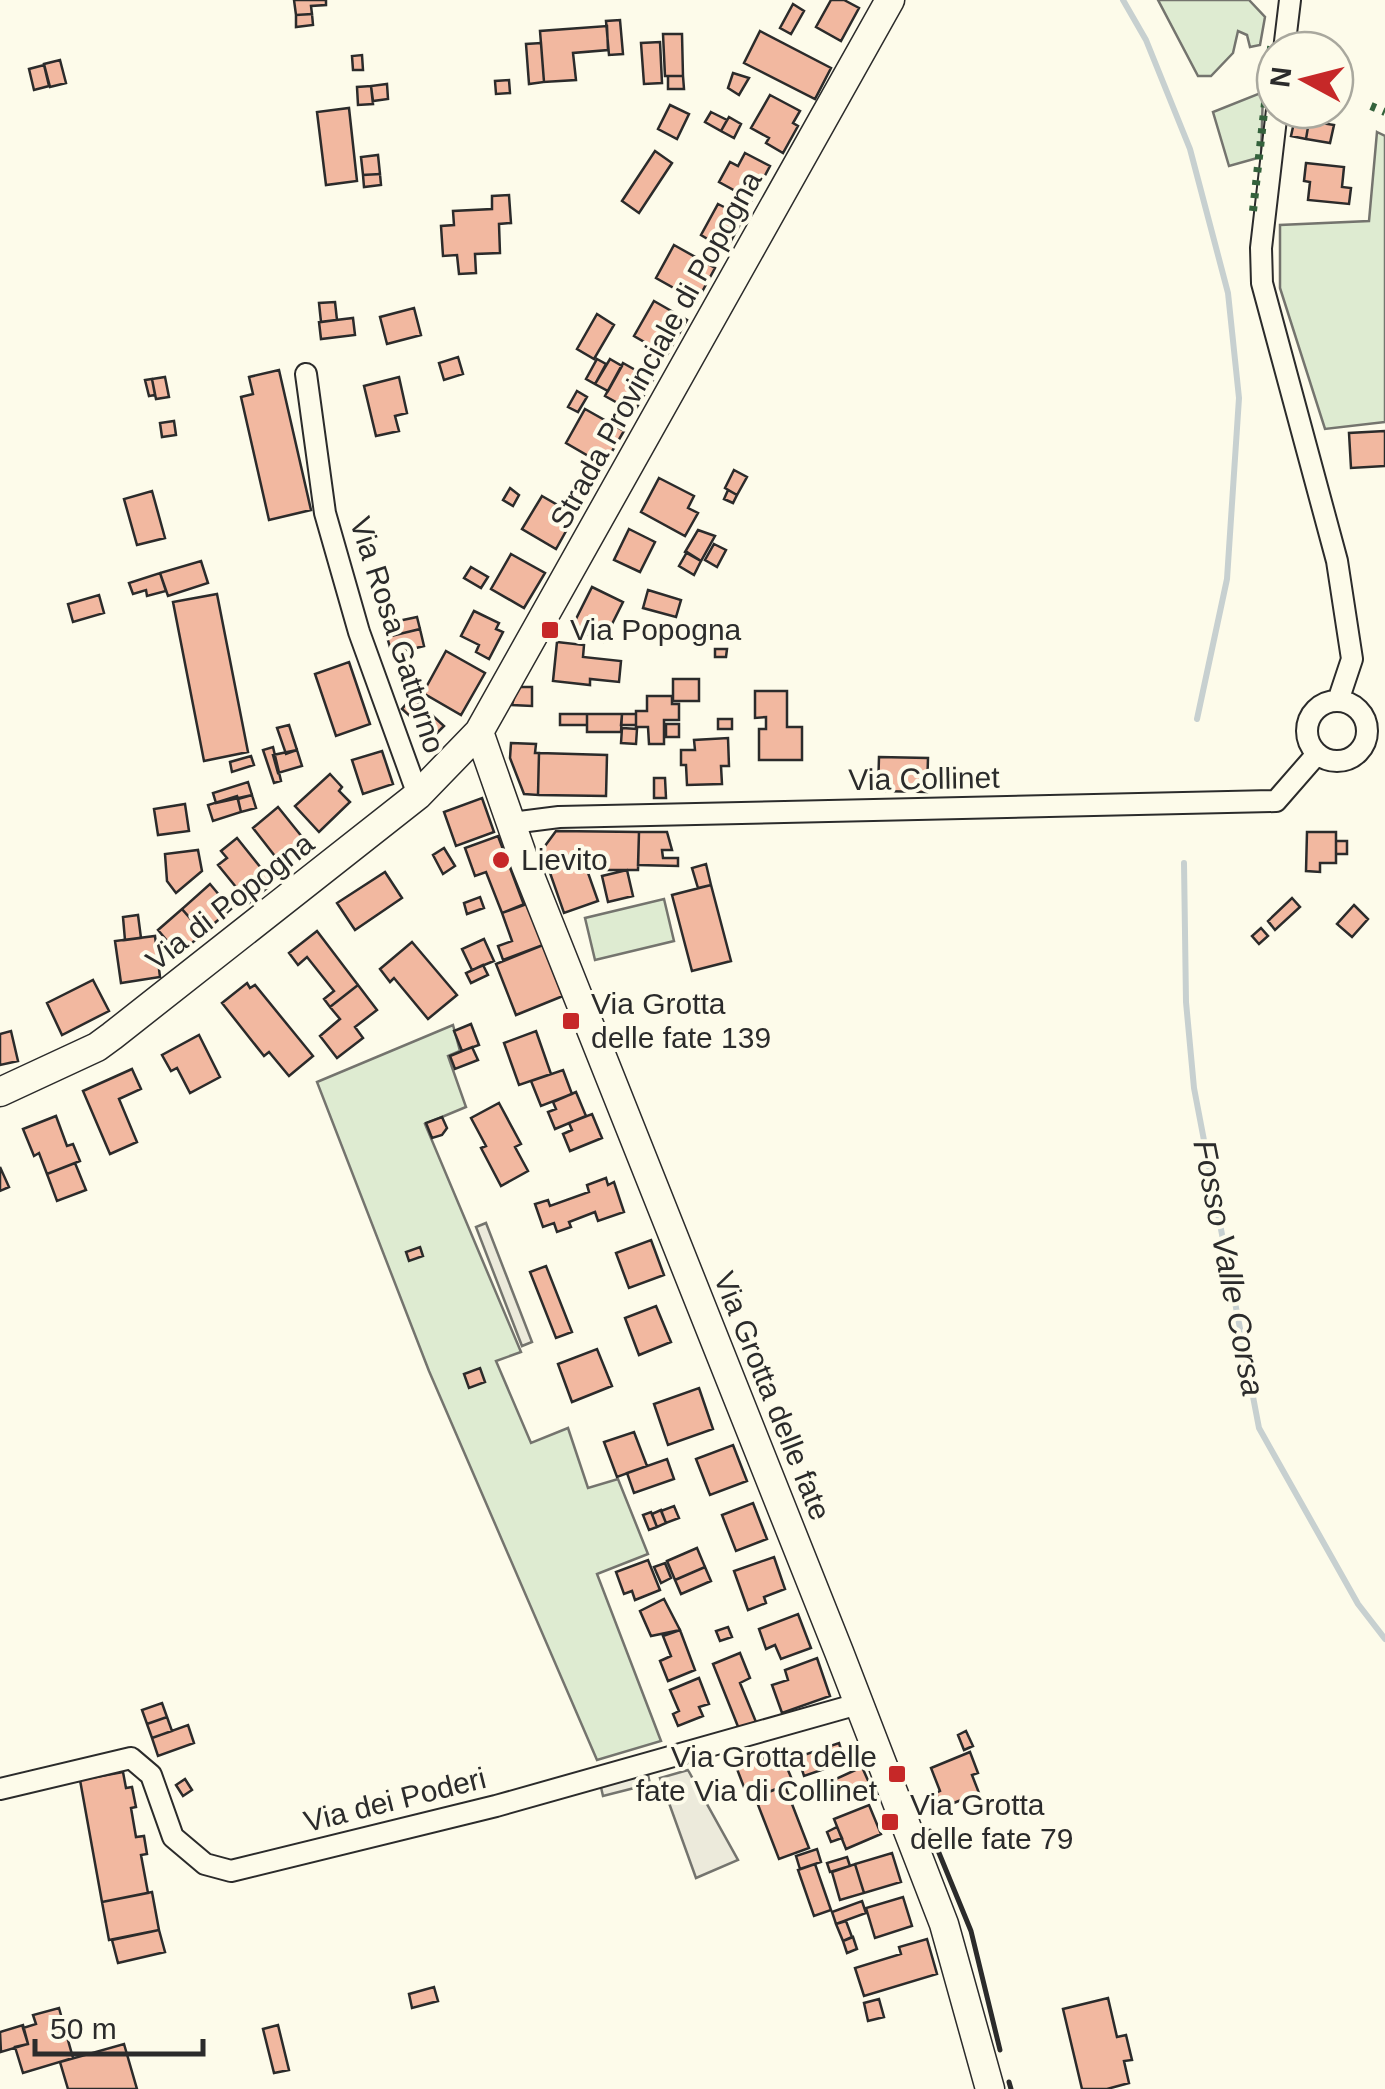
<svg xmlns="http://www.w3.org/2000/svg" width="1385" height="2089" font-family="Helvetica,sans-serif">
  <rect width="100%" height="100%" fill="#fdfbea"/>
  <path fill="#deebd1" stroke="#74746e" stroke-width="2.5" d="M1158,0H1249L1265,17L1260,45L1250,47L1247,35L1238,31L1233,53L1211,76H1198Z
    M1263,92L1261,157L1229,166L1213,112Z
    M1377,132L1385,136V422L1325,429L1280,288V225L1369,221Z
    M664,899L674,941L595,960L585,918Z
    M453,1025L460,1051L448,1056L466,1107L425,1124L521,1352L496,1361L531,1443L568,1428L588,1488L618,1479L648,1554L597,1574L661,1741L597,1760L429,1371L317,1082Z"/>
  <path fill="#eceadb" stroke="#74746e" stroke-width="2.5" d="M486,1223L532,1342L522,1346L476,1227Z
    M647,1770L650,1784L603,1796L600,1783Z
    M688,1770L738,1860L696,1878L660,1778Z"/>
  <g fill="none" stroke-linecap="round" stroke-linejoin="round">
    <path stroke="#c7d0d0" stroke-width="6" d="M1123,0L1146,40L1190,149L1228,293L1239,398L1227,579L1197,719
      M1184,863L1186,1002L1194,1088L1259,1428L1358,1604L1385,1639"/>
  </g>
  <path fill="#f2b8a0" stroke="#2b2b2b" stroke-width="2.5" d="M294,0H326V5L311,6L312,14L296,15Z
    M831,0H844L859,8L841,41L816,27Z
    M793,4L804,11L791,34L780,28Z
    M312,14L313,25L296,27V15Z
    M620,20L623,54L609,55L606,21Z
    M607,26L608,50L573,53L576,80L544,82L540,31Z
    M760,31L831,68L815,99L744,63Z
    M663,34H682L683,76H665Z
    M660,42L662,83L644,84L641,43Z
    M541,43L544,82L529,84L526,44Z
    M362,55L363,70H353L352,56Z
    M60,60L66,83L50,87L44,64Z
    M44,65L49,86L34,90L29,69Z
    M733,73L749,78L739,95L728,88Z
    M668,76H683L684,89H668Z
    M509,80L510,93L496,94L495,81Z
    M387,84L388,99L373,101L371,86Z
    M371,86L373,104L358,105L357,87Z
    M770,95L800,111L793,123L798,126L783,153L766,143L769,138L751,128Z
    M670,105L689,114L677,139L658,129Z
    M349,108L357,181L326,185L317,112Z
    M711,112L727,120L721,131L705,122Z
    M729,117L741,124L734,138L721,131Z
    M1295,118L1309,121L1306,139L1291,136Z
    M1309,121L1334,125L1330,143L1306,139Z
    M655,151L672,163L639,213L622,201Z
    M745,153L770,166L752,200L719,182L730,162L738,166Z
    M378,155L380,174L363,175L361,157Z
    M1306,163L1344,167L1342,187L1351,188L1349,204L1308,200L1310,182L1304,181Z
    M380,174L381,185L364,187L363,175Z
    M509,195L511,223L499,224L500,253L475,254L476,273L459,274L457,255L443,256L441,226L454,225L453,211L492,209V196Z
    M718,204L744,217L726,250L701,235Z
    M674,245L715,268L697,301L656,278Z
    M654,301L687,320L667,355L634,336Z
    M335,302L337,320L321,322L319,303Z
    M414,308L421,335L387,344L380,317Z
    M597,314L614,325L594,359L577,349Z
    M353,318L355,335L321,339L319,322Z
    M458,357L463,374L444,380L439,363Z
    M597,359L606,364L595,384L586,379Z
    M610,359L622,366L608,391L595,384Z
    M623,363L653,380L634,412L605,396Z
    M279,370L311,510L269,520L241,397L253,394L249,377Z
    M165,377L169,397L156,399L152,379Z
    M399,377L407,413L395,416L399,431L376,436L364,386Z
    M152,379L155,395L149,396L145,380Z
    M577,391L587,397L578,412L568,407Z
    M585,409L624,431L604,465L566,443Z
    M174,421L176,435L162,437L160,423Z
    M1385,431V466L1351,468L1349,433Z
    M734,470L747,477L737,495L725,488Z
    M659,478L694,496L688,508L698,513L685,536L641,512Z
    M510,488L519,495L513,506L503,500Z
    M728,490L737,495L733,503L724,499Z
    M152,491L165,538L137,545L124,499Z
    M542,496L575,515L556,549L522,529Z
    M629,529L655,542L640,572L614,560Z
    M698,530L715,536L701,561L685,552Z
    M714,544L726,550L717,567L705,560Z
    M687,552L701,561L694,575L679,566Z
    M511,554L545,573L524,608L491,589Z
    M201,561L208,583L168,596L160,573Z
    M471,567L488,577L481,588L464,578Z
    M160,573L166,591L147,596L146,590L133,594L129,583Z
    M592,587L623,602L603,642L572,627Z
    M648,590L681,600L676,617L643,608Z
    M217,594L248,752L204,761L173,602Z
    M99,595L104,613L73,622L68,604Z
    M474,611L499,623L496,629L503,632L489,659L476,652L479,645L461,636Z
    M417,617L420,629L387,637L384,624Z
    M420,629L424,646L392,654L387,637Z
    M557,642L584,645L583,657L621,661L619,682L590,679V685L553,681Z
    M715,649H727L726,657H715Z
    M446,651L485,673L461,715L423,693Z
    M349,662L370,724L336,736L315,674Z
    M673,679H699V701H673Z
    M517,687H532V706L512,705Z
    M755,691H787V727H802V760H759V729H766V717L755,718Z
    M647,696H672V704H679V720H664V744H649L648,727H636V711H647Z
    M412,697L444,726L433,737L402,709Z
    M560,714H587V725H560Z
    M587,714H622L621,732H587Z
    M622,714H636V725H621Z
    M718,719H732V729H718Z
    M666,724H679V737H666Z
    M289,725L297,750L286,754L277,728Z
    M622,728L637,729L636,744L621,743Z
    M728,738L729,766H721L722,784L687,785L686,765H681V750H695L694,740Z
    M511,743L536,744L535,753H539L538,795L524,794L510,758Z
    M273,747L281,781L274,783L263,750Z
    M297,750L302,766L278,773L273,755Z
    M382,751L393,784L363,794L352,760Z
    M539,753L607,755L606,796L538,795Z
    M251,756L254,765L232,772L230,762Z
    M879,757L928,758L927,792L878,791Z
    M330,774L342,787L339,791L350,802L319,832L295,806Z
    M654,778H665L666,798H654Z
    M248,782L252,795L216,803L213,793Z
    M252,795L256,808L241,812L238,799Z
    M237,796L241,812L213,821L208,805Z
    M482,798L494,832L456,846L444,812Z
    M185,804L189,831L158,835L154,809Z
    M278,807L311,848L285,869L253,828Z
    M556,831L639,832L638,870H587L598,901L564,913L542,850Z
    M639,832H667L672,850H662L663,858H678V866L638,865Z
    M1307,832H1336V863H1320V872L1306,871Z
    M498,836L524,905L502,913L486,872L475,876L465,848Z
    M237,838L273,883L249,903L218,865L227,858L221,851Z
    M1336,841H1347V854H1336Z
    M444,848L455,866L443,874L433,855Z
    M198,850L202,871L176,893L167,881L165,854Z
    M706,864L711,885L698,888L692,868Z
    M627,870L633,896L608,902L602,876Z
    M385,872L402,898L355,930L337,903Z
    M210,884L231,909L203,933L182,909Z
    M711,885L731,961L692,971L672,895Z
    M480,897L484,908L467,914L464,903Z
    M1292,898L1300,907L1275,930L1268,921Z
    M527,903L543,945L503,960L498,946L512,941L502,913Z
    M1354,905L1368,919L1352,937L1337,924Z
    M182,909L203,933L179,955L158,930Z
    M138,915L141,938L125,940L123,917Z
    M1261,928L1268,936L1259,944L1252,936Z
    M317,931L358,985L330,1007L324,999L334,991L307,957L298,965L289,953Z
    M155,936L160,977L121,983L115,941Z
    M484,939L494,961L472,970L462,949Z
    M412,942L457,995L428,1019L394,978L390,982L380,969Z
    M543,945L563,996L516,1015L496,964Z
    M483,965L488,975L471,983L466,973Z
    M93,980L109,1011L62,1035L47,1003Z
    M247,983L250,988L255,985L313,1056L289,1076L269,1052L264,1056L222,1003Z
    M358,985L377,1010L355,1027L363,1038L337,1058L320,1036L340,1019L330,1007Z
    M471,1024L479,1045L462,1051L454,1031Z
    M11,1031L18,1061L0,1065V1034Z
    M536,1031L551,1074L519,1085L504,1043Z
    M199,1035L220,1077L190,1093L177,1068L171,1071L162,1055Z
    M472,1047L478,1060L455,1069L450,1056Z
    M132,1069L141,1089L119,1099L137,1142L110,1154L83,1091Z
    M563,1070L572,1094L541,1106L531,1081Z
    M576,1092L586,1116L555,1129L548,1112L556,1109L553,1102Z
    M499,1103L521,1144L515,1147L528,1171L501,1186L481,1148L486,1146L471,1118Z
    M592,1114L602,1138L570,1151L563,1134L572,1130L569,1123Z
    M56,1116L67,1146L73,1144L80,1161L47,1174L39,1153L34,1156L23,1129Z
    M442,1117L447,1128L442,1135L432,1138L426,1123Z
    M75,1163L86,1190L57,1201L47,1174Z
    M0,1167L9,1187L0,1191Z
    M606,1178L608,1185L614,1182L624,1212L598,1221L595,1212L569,1222L571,1227L557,1232L554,1223L543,1227L535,1204L548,1200L550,1206L589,1192L587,1185Z
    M651,1240L664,1275L629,1288L616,1253Z
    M420,1247L423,1256L409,1261L406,1252Z
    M546,1266L572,1332L556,1338L530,1272Z
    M656,1306L671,1342L639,1355L625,1318Z
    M597,1349L612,1386L572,1402L558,1364Z
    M480,1368L485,1382L469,1388L464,1374Z
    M699,1388L713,1429L668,1445L654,1404Z
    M634,1432L647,1466L617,1477L604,1442Z
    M733,1445L747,1481L710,1495L696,1459Z
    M667,1459L674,1479L634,1493L627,1473Z
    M753,1503L767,1539L736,1551L722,1515Z
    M674,1506L679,1518L666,1523L661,1511Z
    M661,1510L666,1523L657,1527L652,1514Z
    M651,1512L657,1527L649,1530L643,1515Z
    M697,1548L705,1567L675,1580L667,1561Z
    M774,1557L785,1589L764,1597L766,1603L748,1610L734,1571Z
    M648,1560L660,1590L635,1600L632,1591L624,1594L616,1572Z
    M665,1563L671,1578L661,1583L654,1567Z
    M705,1567L711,1581L681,1594L675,1580Z
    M664,1599L680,1630L651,1636L640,1611Z
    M798,1614L811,1648L781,1659L775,1645L766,1649L759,1629Z
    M728,1627L732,1637L720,1641L716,1631Z
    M680,1630L695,1670L668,1681L660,1661L671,1656L663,1636Z
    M740,1653L750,1678L740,1683L756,1722L739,1729L713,1664Z
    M817,1658L830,1696L782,1713L772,1685L788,1680L785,1670Z
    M699,1678L709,1704L699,1707L703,1716L678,1726L673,1714L679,1711L670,1690Z
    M162,1703L167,1717L147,1724L142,1710Z
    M167,1717L172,1731L152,1738L147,1724Z
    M188,1725L194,1743L158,1756L152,1738Z
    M966,1731L973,1746L964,1750L958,1735Z
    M839,1743L845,1762L804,1776L798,1757Z
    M780,1751L793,1782L749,1800L737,1769Z
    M970,1752L978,1773L972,1775L979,1793L941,1808L936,1793L940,1791L931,1768Z
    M862,1767L870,1785L833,1802L825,1784Z
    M123,1772L126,1788L132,1787L136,1807L131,1808L136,1837L144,1836L147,1854L141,1855L148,1893L102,1902L80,1780Z
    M185,1779L192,1790L183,1796L176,1785Z
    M785,1786L809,1848L779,1859L755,1797Z
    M869,1805L881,1834L846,1849L834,1819Z
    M837,1827L842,1838L831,1842L827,1832Z
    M817,1849L821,1862L800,1869L796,1856Z
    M892,1853L901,1882L864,1893L855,1864Z
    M847,1857L850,1866L830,1872L827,1863Z
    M815,1864L831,1910L814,1916L798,1870Z
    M855,1864L864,1893L840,1900L832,1872Z
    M152,1892L159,1930L109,1940L102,1902Z
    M903,1897L912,1926L875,1938L866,1908Z
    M862,1901L866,1913L836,1924L832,1912Z
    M846,1921L852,1937L843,1941L836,1924Z
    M159,1930L165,1952L118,1963L112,1940Z
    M853,1937L857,1949L847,1953L843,1941Z
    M927,1939L937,1974L864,1996L855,1968L901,1954L899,1947Z
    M434,1987L438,2001L412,2008L409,1994Z
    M1108,1998L1117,2037L1126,2035L1132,2060L1124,2061L1129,2083L1107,2089H1082L1063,2009Z
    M879,1999L884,2017L868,2021L864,2003Z
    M59,2008L73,2058L23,2073L15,2047L28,2044L23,2028L36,2024L33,2015Z
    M23,2025L28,2044L1,2052L0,2032Z
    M278,2025L289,2070L274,2073L263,2029Z
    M124,2044L137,2089H68L60,2062Z"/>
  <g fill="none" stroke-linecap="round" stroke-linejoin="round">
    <defs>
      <path id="street" d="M1284,50L1290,0
        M1277,110L1261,248L1262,283L1337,561L1352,659L1338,701
        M306,374L325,513L359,632L418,795
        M1307 731a30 30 0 1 1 60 0a30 30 0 1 1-60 0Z
        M512,823L559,817L1276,801L1317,754
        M0,1789L131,1758L151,1775L173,1837L205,1864L231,1871L496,1806L858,1704"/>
      <path id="secondary" d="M479,732L526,866L839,1652L944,1924L990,2089
        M0,1092L97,1047L112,1036L418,795L479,732L890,0"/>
    </defs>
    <use href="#street" stroke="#2b2b2b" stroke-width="24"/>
    <use href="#secondary" stroke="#2b2b2b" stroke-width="31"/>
    <use href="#street" stroke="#fdfbea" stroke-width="20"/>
    <use href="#secondary" stroke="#fdfbea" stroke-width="28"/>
    <path stroke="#34623c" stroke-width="8" stroke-dasharray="5 8" stroke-linecap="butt" d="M1269,64L1272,40
      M1371,106L1385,112
      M1253,211L1268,76"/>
    <path stroke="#2b2b2b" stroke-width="5" d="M930,1831L971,1931L1000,2050
      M1009,2082L1011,2089"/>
  </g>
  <g fill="#c62828" stroke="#fdfbea" stroke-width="4">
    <rect x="540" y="620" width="20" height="20" rx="5"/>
    <circle cx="501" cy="860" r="10"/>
    <rect x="561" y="1011" width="20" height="20" rx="5"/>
    <rect x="887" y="1764" width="20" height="20" rx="5"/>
    <rect x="880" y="1812" width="20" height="20" rx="5"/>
  </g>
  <g text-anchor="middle" stroke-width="8" stroke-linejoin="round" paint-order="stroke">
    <g font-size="30" fill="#2b2b2b" stroke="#fdfbea">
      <text transform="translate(656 350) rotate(-61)" y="10">Strada Provinciale di Popogna</text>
      <text transform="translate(397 635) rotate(72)" y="10">Via Rosa Gattorno</text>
      <text transform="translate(924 779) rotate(-1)" y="10">Via Collinet</text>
      <text transform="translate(230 902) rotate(-38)" y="10">Via di Popogna</text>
      <text transform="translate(772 1396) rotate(68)" y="10">Via Grotta delle fate</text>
      <text transform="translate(395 1800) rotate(-14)" y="10">Via dei Poderi</text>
    </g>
    <g font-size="30" fill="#2b2b2b" stroke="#fdfbea" text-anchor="start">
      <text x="570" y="640">Via Popogna</text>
      <text x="521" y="870">Lievito</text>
      <text x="591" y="1014">Via Grotta<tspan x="591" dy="34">delle fate 139</tspan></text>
      <text x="877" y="1767" text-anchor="end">Via Grotta delle<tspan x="877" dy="34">fate Via di Collinet</tspan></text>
      <text x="910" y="1815">Via Grotta<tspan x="910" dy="34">delle fate 79</tspan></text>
    </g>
    <g font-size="32" font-style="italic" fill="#2b2b2b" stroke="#fdfbea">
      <text transform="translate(1229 1268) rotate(79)" y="11">Fosso Valle Corsa</text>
    </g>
  </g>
  <g transform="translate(1305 80) rotate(277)"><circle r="48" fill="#fdfbea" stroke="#a9a89e" stroke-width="2.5"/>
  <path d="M0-8L18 38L0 25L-18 38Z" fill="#c62828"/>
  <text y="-15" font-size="28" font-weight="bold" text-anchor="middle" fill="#2b2b2b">N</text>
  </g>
  <path d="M35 2039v15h168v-15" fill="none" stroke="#2b2b2b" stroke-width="5"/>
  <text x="50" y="2039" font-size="30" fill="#2b2b2b" stroke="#fdfbea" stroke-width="8" paint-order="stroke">50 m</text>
</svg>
